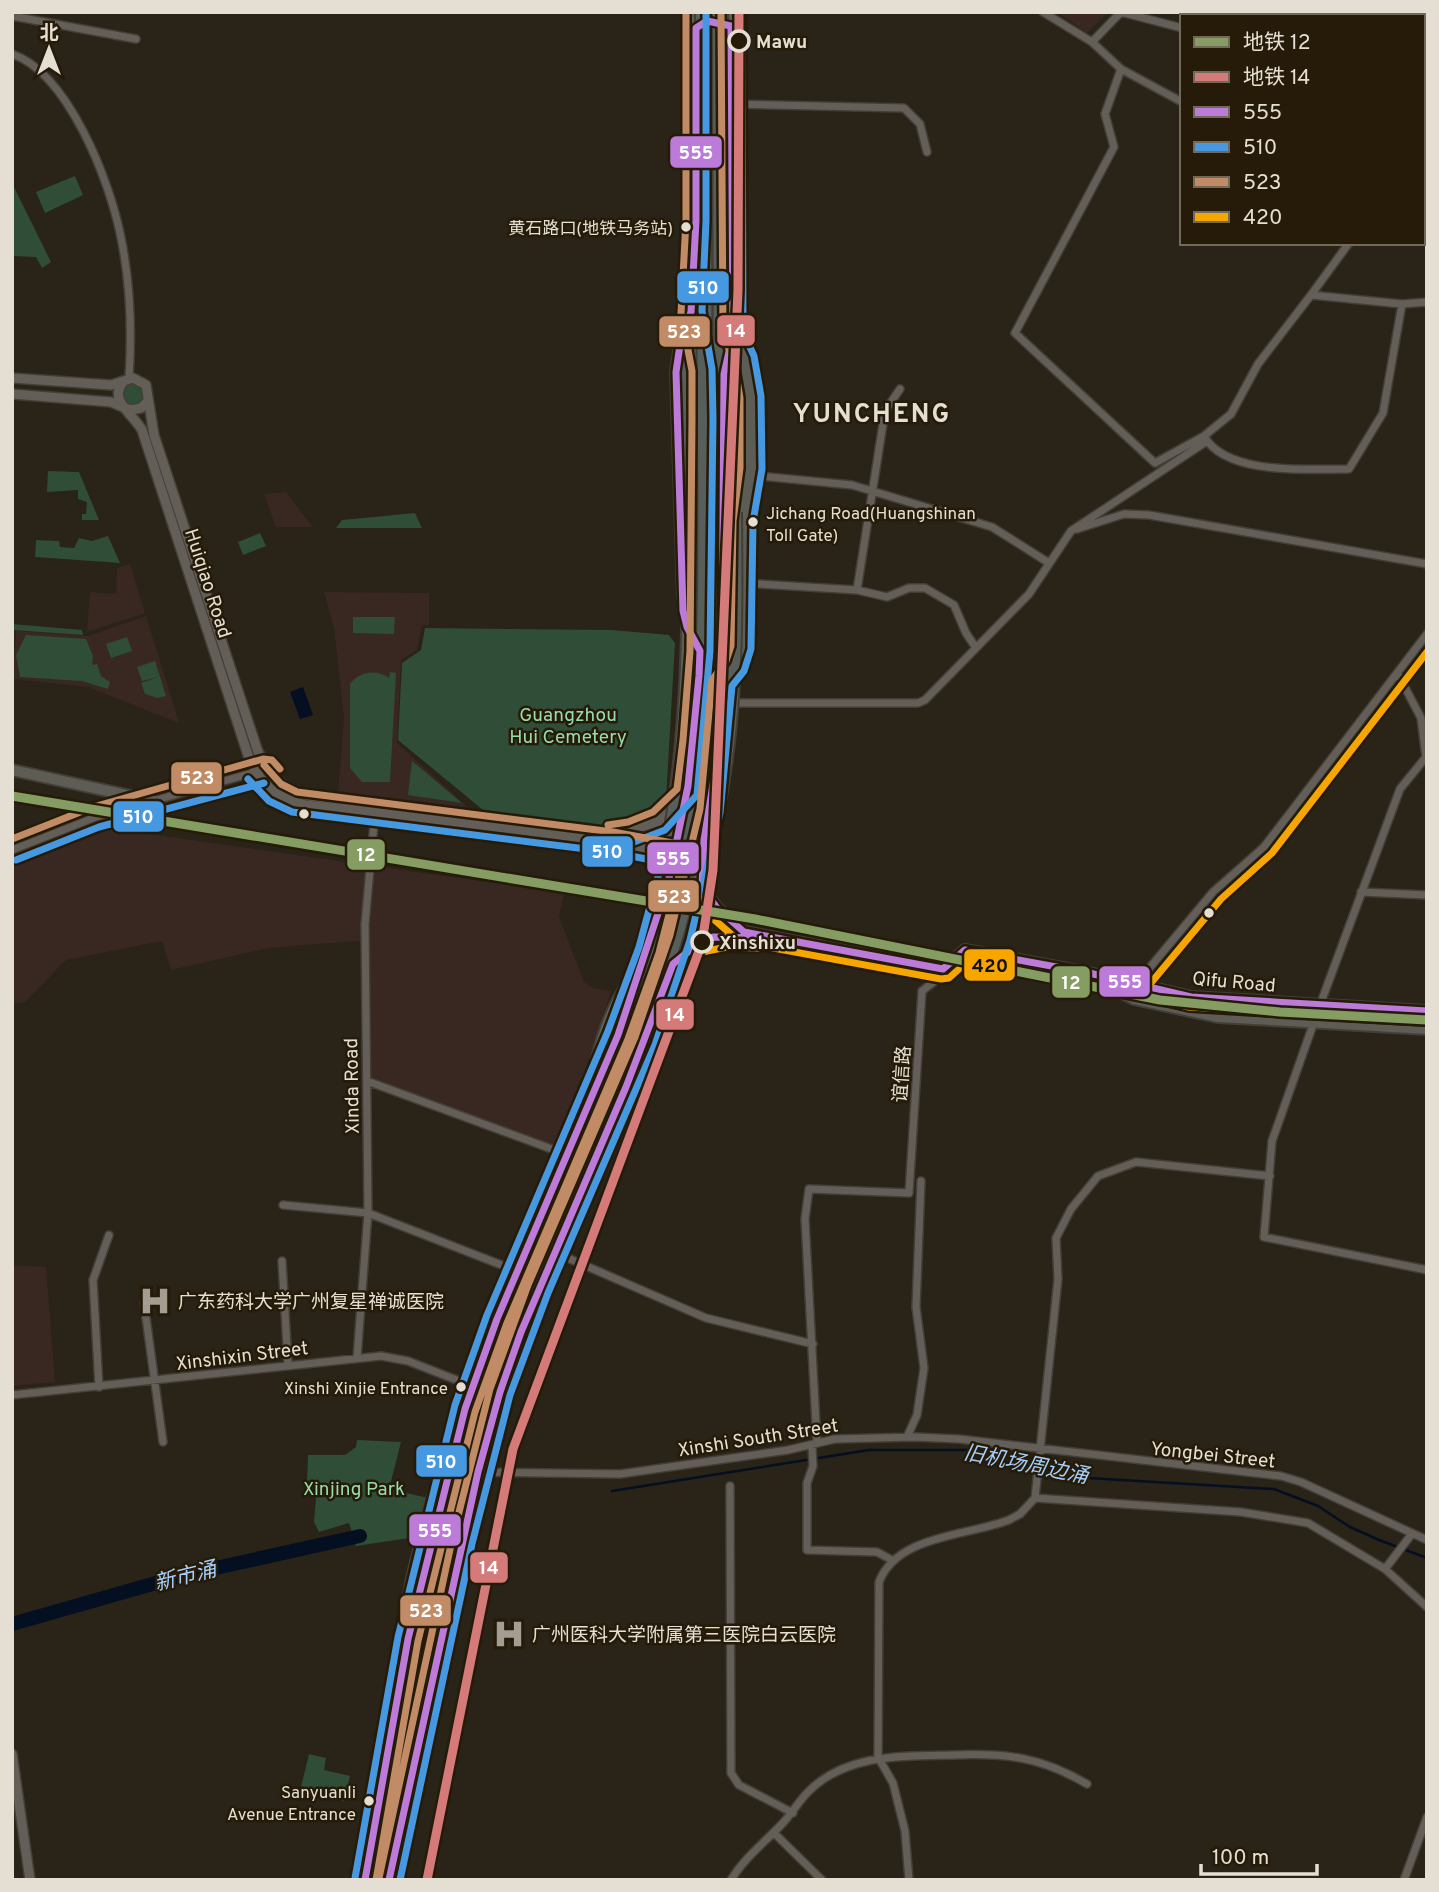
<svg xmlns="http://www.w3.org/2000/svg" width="1439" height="1892" font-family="Overpass,'Noto Sans SC',sans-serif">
  <rect width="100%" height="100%" fill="#292318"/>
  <path fill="#392821" d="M1057,12H1109L1087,33Z
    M286,492L313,527H276L264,494Z
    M130,564L145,613L87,632L90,592L116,594L117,568Z
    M324,592L429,593V625H422L417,650L401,660L397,743L476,815L338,795L344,719L334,628Z
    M146,616L179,723L88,687L13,679L16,631L88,636Z
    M100,827L564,893L559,917L584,982L593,988L611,991L559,1150L367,1080L369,940L268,948L171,970L162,941L66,960L25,1002L12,1004V860Z
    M12,1265L46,1267L55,1382L12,1386Z"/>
  <path fill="#2f4d37" d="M75,176L83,195L45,213L36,192Z
    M12,183L51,262L42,268L36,257L12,256Z
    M122 394a11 11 0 1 1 22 0a11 11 0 1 1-22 0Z
    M48,471L79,472L99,520H82V514H86L87,502L78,499V490L47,492Z
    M415,513L422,528H336L342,520Z
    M260,533L266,546L243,555L238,542Z
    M108,536L120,563L35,557L36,540L59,541L60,547L74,548L79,538L92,541Z
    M353,617H395L394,634L353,633Z
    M12,624L82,630L83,635L12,630Z
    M425,628L612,630L669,635L675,643L666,800L619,829L483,810L398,740L402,663L421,650Z
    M26,635L86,639L93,656L92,665L97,664L101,676L110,682L108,689L82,681L20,677L16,655Z
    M127,637L132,651L111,658L106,644Z
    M155,661L166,696L158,698L145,694L141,683L158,677L142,681L137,667Z
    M390,672L396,673L390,782H362L350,768V684C359,671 377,669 389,678Z
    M412,761L462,803L408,795Z
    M357,1440L401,1442L389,1489L441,1501L409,1538L356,1546L349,1523L319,1532L314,1522L316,1497L307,1482L308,1455H345L356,1447Z
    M309,1754L326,1758L324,1770L350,1776L344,1801L300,1791Z"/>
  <path fill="#040f21" d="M303,687L313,715L300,719L290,692Z"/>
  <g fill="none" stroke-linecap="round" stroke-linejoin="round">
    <path stroke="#040f21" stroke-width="2.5" d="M612,1491L869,1450H967L993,1461L1048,1469L1071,1477L1274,1489L1318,1506L1350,1527L1379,1540L1427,1558"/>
    <path stroke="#040f21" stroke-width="14" d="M12,1624L184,1575L360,1536"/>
    <defs>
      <path id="minor" d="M1043,12L1092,42L1121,69L1182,102
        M12,16L136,39
        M1264,16L1265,12
        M1092,42L1121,12L1182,28
        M12,54C68,73 109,180 120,233C130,279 132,332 129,378
        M1121,69L1105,114L1114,147L1015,333L1155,463L1204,436C1226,476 1310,469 1349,469L1383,413L1402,304
        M732,104L904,108L920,124L927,152
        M1311,295L1349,243
        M1204,436L1231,414L1258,364L1311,295L1402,304L1427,302
        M750,475L852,485L992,527L1049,563
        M1077,529L1124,514L1149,515L1427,564
        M743,583L857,590L887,597L909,588H925L954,605L966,633L976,648
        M857,590L885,411L900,389
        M729,703H918L925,700L1029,594L1071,531L1207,441
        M12,850L96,817L266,769
        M1361,892L1427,895
        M1134,999L1137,983L1213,892L1264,847L1427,634
        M1320,1005L1400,789L1426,757L1421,718L1398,674
        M1314,1022L1272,1141L1264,1237L1427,1270
        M367,1081L568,1155
        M283,1205L368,1213L517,1271
        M554,1252L706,1318L813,1344
        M282,1261L288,1364
        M144,1303L163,1442
        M357,1358L368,1213L365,924L375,813
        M99,1387L93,1280L109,1235
        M12,1395L381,1356L408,1361L472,1386
        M907,1437L917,1415L924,1368L916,1307L921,1181
        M817,1443L805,1219L809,1189L909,1193L922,991L945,973L943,969
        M812,1446L813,1466L807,1483V1550L877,1552L892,1560
        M478,1472L620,1474L788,1450L835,1439L915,1437L959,1439L1281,1476L1301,1482L1427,1540
        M730,1486L731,1773L739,1785L793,1813
        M1035,1498L1241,1512L1308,1523L1385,1569L1427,1607
        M1385,1569L1411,1535
        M774,1833L822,1880
        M731,1880C744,1858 764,1843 781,1825C791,1815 798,1802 808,1792C846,1753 905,1756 954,1755C1007,1753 1041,1757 1087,1784
        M909,1880L905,1831L893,1783L878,1757L879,1582C897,1535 967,1536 1009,1520L1020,1514L1035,1498L1058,1279L1056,1238L1071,1209L1098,1176L1136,1162L1270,1176
        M1404,1880L1427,1817"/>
      <path id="tertiary" d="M12,378L111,385L133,378L146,385L154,435L257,749C267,775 282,790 310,796L639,839L671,846
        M123,382C108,400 133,414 142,430L248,755C259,783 276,799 306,805L612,842L670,853
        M12,394L111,402L130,410L141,408L148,401
        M621,834L659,821L674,808
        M12,1754L30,1880"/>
      <path id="secondary" d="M696,12V34
        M731,12L733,324
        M696,50V221L691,312L700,359
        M683,597L676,372L681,338L688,321
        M722,682L735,666L741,648L743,521L751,469V397L744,359L724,304
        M12,770L154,801
        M704,857L702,887L717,908L744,932L943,969L965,950L1089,973L1191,997L1427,1011
        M997,963L1110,987L1134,999L1218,1017L1427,1029
        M673,964C696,943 717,933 749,936"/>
      <path id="trunk" d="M617,1037L633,995
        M593,1099C593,1058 613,996 643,967
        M448,1470L476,1373L529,1244
        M431,1685L486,1440"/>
      <path id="motorway" d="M733,334L737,443L734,512
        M690,529L688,370L691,312
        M472,1412L513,1299L631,1021
        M362,1880L373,1818"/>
    </defs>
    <use href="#minor" stroke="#433e36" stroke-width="10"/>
    <use href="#tertiary" stroke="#433e36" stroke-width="12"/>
    <use href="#secondary" stroke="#433e36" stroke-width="14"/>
    <use href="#trunk" stroke="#433e36" stroke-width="16"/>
    <use href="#motorway" stroke="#433e36" stroke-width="18"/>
    <use href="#minor" stroke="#635e57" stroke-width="7"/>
    <use href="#tertiary" stroke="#635e57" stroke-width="9"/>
    <use href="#secondary" stroke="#5d5c55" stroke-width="10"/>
    <use href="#trunk" stroke="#5c615c" stroke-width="12"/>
    <use href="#motorway" stroke="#585e59" stroke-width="14"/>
    <defs>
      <path id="motorway-bridge" d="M703,863C737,751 735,628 734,512
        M642,961C654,913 667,865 674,816C689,720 690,625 690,529
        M631,1021C651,960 671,900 683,838C708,709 706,577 705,447C705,302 704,157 703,12
        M373,1818L413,1583L432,1505L449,1461
        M372,1880L388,1816L429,1571L472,1412
        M396,1880C420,1704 444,1530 505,1362C564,1199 652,1048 691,877C724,733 722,583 721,436C720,295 721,154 720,12"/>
    </defs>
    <use href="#motorway-bridge" stroke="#433e36" stroke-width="18" stroke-linecap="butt"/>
    <use href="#motorway-bridge" stroke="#585e59" stroke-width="14"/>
    <defs>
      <path id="bus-1" d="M365,1880L408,1639L465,1409L497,1319L618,1035L668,883L688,786L699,676L700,651L687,627L683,611L676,372L681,338L691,312L696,221V28L707,21L731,26L733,334L724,374L722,682L716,766L704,840L702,887L717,908L744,932L943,969L965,950L1089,973L1191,997L1427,1011
        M389,1880L478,1472L500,1392L521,1332L626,1087L673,964L700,942L713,937L759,938"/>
      <path id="bus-2" d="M248,779L269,801L292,812L610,852L662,862L639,947L608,1031L487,1315L455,1405L398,1637L355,1878
        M610,845L634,842L665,830L697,795L710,651L713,419L712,369L702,311L706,221V12
        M16,860L99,827L264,783
        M400,1880L472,1544L510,1395L548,1293L655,1045L690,940L720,813L732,686L744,671L751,649L753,522L762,469L761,396L754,356L743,332L742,12"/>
      <path id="bus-3" d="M264,765L281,784L297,792L613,832L678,844L685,853L659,953L628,1039L507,1323L475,1412L418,1641L376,1880
        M608,825L628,822L653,812L677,789L683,740L690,651L692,419V371L681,313L686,221V12
        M12,839L93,807L263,759L272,760L280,769
        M379,1878L452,1540L490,1389L528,1285L635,1037L670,935L700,809L712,680L726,661L731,646L733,521L740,468V398L734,362L723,334L721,12"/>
      <path id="bus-4" d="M691,885L709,915L740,942L941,979L949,978L968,961L1087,983L1189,1007L1426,1021
        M702,952L727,947L758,948
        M1145,990L1221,899L1272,853L1427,652"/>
    </defs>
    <use href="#bus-1" stroke="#251b08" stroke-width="12"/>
    <use href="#bus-2" stroke="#251b08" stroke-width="12"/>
    <use href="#bus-3" stroke="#251b08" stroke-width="12"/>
    <use href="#bus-4" stroke="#251b08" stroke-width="12"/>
    <use href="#bus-1" stroke="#bd7bd9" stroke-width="7"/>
    <use href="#bus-2" stroke="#4699e1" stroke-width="7"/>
    <use href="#bus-3" stroke="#c18c65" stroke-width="7"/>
    <use href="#bus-4" stroke="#f7a600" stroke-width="7"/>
    <defs>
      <path id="metro-1" d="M12,796L755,919L1160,1000L1280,1012L1427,1020"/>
      <path id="metro-2" d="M427,1880L513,1449L702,943L713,870L738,290L739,12"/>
    </defs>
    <use href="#metro-1" stroke="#251b08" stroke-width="14"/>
    <use href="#metro-2" stroke="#251b08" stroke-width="14"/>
    <use href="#metro-1" stroke="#859c62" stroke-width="9"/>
    <use href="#metro-2" stroke="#d47a78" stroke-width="9"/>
  </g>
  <defs>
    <symbol id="hospital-bare" viewBox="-9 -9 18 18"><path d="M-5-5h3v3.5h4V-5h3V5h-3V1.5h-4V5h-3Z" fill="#a39d92" stroke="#251b08" stroke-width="2.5" paint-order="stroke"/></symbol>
  </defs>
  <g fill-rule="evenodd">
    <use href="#hospital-bare" x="133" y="1279" width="44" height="44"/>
    <use href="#hospital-bare" x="487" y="1612" width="44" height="44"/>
  </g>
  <g fill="#251b08" stroke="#e5dfd3" stroke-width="3.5">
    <circle cx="739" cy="41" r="10"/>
    <circle cx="702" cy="942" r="10"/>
  </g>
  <g fill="#e5dfd3" stroke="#251b08" stroke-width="2.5">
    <circle cx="686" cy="227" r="6"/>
    <circle cx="753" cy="522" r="6"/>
    <circle cx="304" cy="814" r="6"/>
    <circle cx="1209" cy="913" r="6"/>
    <circle cx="461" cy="1387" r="6"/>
    <circle cx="369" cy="1801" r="6"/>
  </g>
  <g text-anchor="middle" stroke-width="5" stroke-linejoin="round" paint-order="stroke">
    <g font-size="17" fill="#e5dfd3" stroke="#251b08" text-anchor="end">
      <text x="673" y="234">黄石路口(地铁马务站)</text>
      <text x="766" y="519" text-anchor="start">Jichang Road(Huangshinan<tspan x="766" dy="22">Toll Gate)</tspan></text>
      <text x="448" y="1394">Xinshi Xinjie Entrance</text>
      <text x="356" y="1798">Sanyuanli<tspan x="356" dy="22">Avenue Entrance</tspan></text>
    </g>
    <g font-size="19" font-weight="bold" fill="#e5dfd3" stroke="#251b08" text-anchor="start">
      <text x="756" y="48">Mawu</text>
      <text x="719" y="949">Xinshixu</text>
    </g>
    <g font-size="19" fill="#e5dfd3" stroke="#251b08">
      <text transform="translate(209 583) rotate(72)" y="7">Huiqiao Road</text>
      <text transform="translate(1234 981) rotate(5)" y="7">Qifu Road</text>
      <text transform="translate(901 1074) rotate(-86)" y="7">谊信路</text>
      <text transform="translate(351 1086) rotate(-91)" y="7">Xinda Road</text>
      <text transform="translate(242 1355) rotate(-7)" y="7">Xinshixin Street</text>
      <text transform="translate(758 1437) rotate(-9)" y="7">Xinshi South Street</text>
      <text transform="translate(1213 1454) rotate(6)" y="7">Yongbei Street</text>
    </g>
    <g font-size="19" fill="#97dcad" stroke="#251b08">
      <text x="568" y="721">Guangzhou<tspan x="568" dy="22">Hui Cemetery</tspan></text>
      <text x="354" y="1495">Xinjing Park</text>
    </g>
    <g font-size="19" fill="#e5dfd3" stroke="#251b08" text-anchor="start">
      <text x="178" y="1308">广东药科大学广州复星禅诚医院</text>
      <text x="532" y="1641">广州医科大学附属第三医院白云医院</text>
    </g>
    <g font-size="21" font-style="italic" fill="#a5cefb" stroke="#251b08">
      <text transform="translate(1026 1464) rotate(11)" y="7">旧机场周边涌</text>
      <text transform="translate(185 1576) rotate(-14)" y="7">新市涌</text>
    </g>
    <g font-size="26" font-weight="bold" letter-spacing="2" fill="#e5dfd3" stroke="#251b08">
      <text x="872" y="422">YUNCHENG</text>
    </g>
  </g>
  <g stroke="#251b08" stroke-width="2.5">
    <rect x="669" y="135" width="54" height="34" rx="7" fill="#bd7bd9"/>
    <rect x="676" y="270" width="54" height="34" rx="7" fill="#4699e1"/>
    <rect x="716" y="314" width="40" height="33" rx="7" fill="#d47a78"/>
    <rect x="658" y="315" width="53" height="33" rx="7" fill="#c18c65"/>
    <rect x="170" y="761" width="53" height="34" rx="7" fill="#c18c65"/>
    <rect x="112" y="800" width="53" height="33" rx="7" fill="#4699e1"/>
    <rect x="581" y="835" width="53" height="33" rx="7" fill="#4699e1"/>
    <rect x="346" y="838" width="40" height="33" rx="7" fill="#859c62"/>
    <rect x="646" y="841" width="54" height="34" rx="7" fill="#bd7bd9"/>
    <rect x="647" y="879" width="53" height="34" rx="7" fill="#c18c65"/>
    <rect x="963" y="948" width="53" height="34" rx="7" fill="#f7a600"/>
    <rect x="1098" y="965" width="53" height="33" rx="7" fill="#bd7bd9"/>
    <rect x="1051" y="965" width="40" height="34" rx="7" fill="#859c62"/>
    <rect x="655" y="998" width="40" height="33" rx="7" fill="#d47a78"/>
    <rect x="415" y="1444" width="53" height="34" rx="7" fill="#4699e1"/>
    <rect x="408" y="1513" width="54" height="34" rx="7" fill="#bd7bd9"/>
    <rect x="469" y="1551" width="40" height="33" rx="7" fill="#d47a78"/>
    <rect x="399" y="1594" width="53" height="33" rx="7" fill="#c18c65"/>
  </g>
  <g font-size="19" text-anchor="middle" font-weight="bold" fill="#fff">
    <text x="696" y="159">555</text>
    <text x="703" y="294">510</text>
    <text x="736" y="337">14</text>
    <text x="684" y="338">523</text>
    <text x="197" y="784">523</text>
    <text x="138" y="823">510</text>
    <text x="607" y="858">510</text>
    <text x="366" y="861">12</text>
    <text x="673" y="865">555</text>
    <text x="674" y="903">523</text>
    <text x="1125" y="988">555</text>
    <text x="1071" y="989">12</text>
    <text x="675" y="1021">14</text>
    <text x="441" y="1468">510</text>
    <text x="435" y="1537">555</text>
    <text x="489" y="1574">14</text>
    <text x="426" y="1617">523</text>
  </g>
  <g font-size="19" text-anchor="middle" font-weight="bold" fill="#111">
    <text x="990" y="972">420</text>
  </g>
  <rect width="1439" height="1892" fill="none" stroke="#e5dfd3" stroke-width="28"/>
  <rect x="1180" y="14" width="245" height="231" fill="#251b08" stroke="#726959" stroke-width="2"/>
  <rect x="1194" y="37" width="35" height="10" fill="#859c62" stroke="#726959" stroke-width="2"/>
  <text x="1243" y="49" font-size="21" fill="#e5dfd3">地铁 12</text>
  <rect x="1194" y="72" width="35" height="10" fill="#d47a78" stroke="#726959" stroke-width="2"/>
  <text x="1243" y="84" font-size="21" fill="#e5dfd3">地铁 14</text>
  <rect x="1194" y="107" width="35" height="10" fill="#bd7bd9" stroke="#726959" stroke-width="2"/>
  <text x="1243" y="119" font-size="21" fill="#e5dfd3">555</text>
  <rect x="1194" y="142" width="35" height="10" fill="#4699e1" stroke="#726959" stroke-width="2"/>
  <text x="1243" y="154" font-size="21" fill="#e5dfd3">510</text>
  <rect x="1194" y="177" width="35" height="10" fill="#c18c65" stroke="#726959" stroke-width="2"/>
  <text x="1243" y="189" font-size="21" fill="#e5dfd3">523</text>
  <rect x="1194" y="212" width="35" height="10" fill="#f7a600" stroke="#726959" stroke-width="2"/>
  <text x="1243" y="224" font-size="21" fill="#e5dfd3">420</text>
  <g transform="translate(49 49)" stroke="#251b08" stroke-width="5" paint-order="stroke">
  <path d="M0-5L12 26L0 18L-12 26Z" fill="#e5dfd3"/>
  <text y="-10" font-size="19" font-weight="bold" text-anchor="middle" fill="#e5dfd3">北</text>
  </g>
  <path d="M1201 1864v10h116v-10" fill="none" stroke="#e5dfd3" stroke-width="3.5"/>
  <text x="1212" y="1864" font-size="21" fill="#e5dfd3" stroke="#251b08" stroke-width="5" paint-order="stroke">100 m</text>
</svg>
